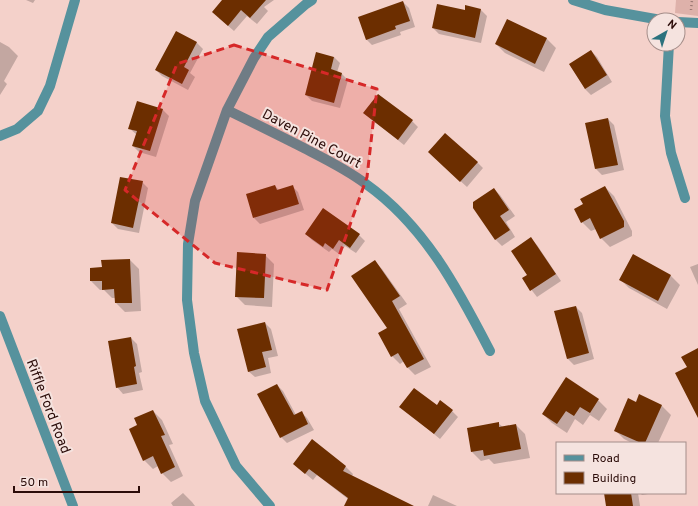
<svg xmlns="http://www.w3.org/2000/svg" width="698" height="506" font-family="Overpass,sans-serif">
  <rect width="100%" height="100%" fill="#f4d1ca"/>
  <path fill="#deb1aa" d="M676,0H698V16L675,13Z"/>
  <path fill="#0003" d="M26,0H35L33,3Z
    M223,0H274L264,7L268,11L257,24L247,16L234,31L219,18Z
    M403,2L409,8L415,27L400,32L401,35L372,45L366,39Z
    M481,10L487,16L481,43L439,34L433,28Z
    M508,20L547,39L556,48L544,72L505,53L496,44Z
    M176,32L197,43L203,49L190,73L195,77L188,90L162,76L156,70Z
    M0,42L9,47L18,56L4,81L7,84L0,95Z
    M591,51L597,57L612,82L591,95L585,89L570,65Z
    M334,57L340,63L337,72L342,74L348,80L340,108L312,101L306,95Z
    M163,110L169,116L156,157L139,152L133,146L137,135L129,128Z
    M364,113L412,121L418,127L404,145Z
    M608,119L614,125L624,170L602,175L596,169L586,124Z
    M435,158L477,162L483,168L467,187Z
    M142,182L148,188L139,233L118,229L112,223Z
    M275,186L279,190L292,186L298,192L304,210L260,224L254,218Z
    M605,187L614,196L632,231V236L610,247L601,238L596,229L591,231L582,222L584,204Z
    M494,189L500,195L515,216L506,222L515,237L502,246L496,240L474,207Z
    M306,234L359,235L365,241L356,253L345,246L339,254L332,249L329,252L312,240Z
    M531,239L537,245L561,281L537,297L523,279L528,275Z
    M265,255L274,264L272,307L245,305L236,296Z
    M633,255L671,276L680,285L667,309L629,288L620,279Z
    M130,260L139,269L141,311L125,312L116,303V298H112L104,290H100L91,281L103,268Z
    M374,261L382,269L407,304L399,309L431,367L415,375L408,368L404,361L400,364L392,356L389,328Z
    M698,264V285L690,267Z
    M576,307L582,313L594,359L574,365L568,359Z
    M265,323L271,329L278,356L268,358L271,373L255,377L248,371Z
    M131,338L137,344L142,372L139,373L143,390L123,394L117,387Z
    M277,385L283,391L296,415L301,412L307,418L314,430L287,443L281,437L259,394Z
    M598,400L607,409L599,421L590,415L583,425L575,419L567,433L552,423L543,414Z
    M636,403L662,406L671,415L658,443H632L624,439L615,430Z
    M153,411L162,420L173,444L169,445L183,476L171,482L162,473L158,466L153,469L144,460L138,426Z
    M452,411L458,417L440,439L407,412Z
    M498,423L503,427L516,425L525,434L530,458L494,464L489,459L481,461L472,452Z
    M312,441L346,467L353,474L352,476L407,506H350L348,499L317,475L313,480L294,464Z
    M183,493L192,502L195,506H173L171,503Z
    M605,493H638L640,506H607Z
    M640,493H654L642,495Z
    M433,495L457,506H428Z"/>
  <path fill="#6c2e00" d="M222,0H266L250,18L241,10L228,26L212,12Z
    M403,1L410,21L395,26L396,29L366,40L358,17Z
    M437,4L465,10V5L481,9L475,38L432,28Z
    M507,19L547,38L535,64L495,44Z
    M176,31L197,42L184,67L189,70L182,84L155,70Z
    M591,50L607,75L585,89L569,64Z
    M316,52L334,57L331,69L342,73L334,103L305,95Z
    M378,94L413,120L398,140L363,113Z
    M137,101L163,109L150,151L132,146L137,131L128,129Z
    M608,118L618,165L595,169L585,123Z
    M445,133L478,162L460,182L428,152Z
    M120,177L143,181L133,228L111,223Z
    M275,185L277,190L293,185L299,204L253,218L246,194Z
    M605,186L624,221V227L600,239L590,218L581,223L574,209L583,204L580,199Z
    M494,188L509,210L500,216L510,230L495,240L473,208V202Z
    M323,208L360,234L350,248L339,240L333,249L325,243L323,247L305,234Z
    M531,237L556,274L530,291L522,278L527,275L511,251Z
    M237,252L266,254L264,298L235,297Z
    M633,254L671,275L658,301L619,280Z
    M130,259L132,303H115L114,289L102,290V281H90V268L102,267L101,260Z
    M375,260L400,296L392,301L424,359L407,368L398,353L391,357L378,333L387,328L351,276Z
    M576,306L589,353L567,359L554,311Z
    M265,322L272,350L262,352L266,367L248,372L237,329Z
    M131,337L136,366L134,367L137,384L116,388L108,341Z
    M698,348V418L675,373L687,367L681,357Z
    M566,377L599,399L590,413L580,407L574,416L566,411L557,424L542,414Z
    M277,384L294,415L302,411L308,424L280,438L257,394Z
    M414,388L437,405L440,400L453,410L434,434L399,407Z
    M639,394L662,405L645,443H641L614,431L628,398L636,402Z
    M153,410L165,435L161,436L175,467L161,474L153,456L143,461L129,429L137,425L134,418Z
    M499,422V427L516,424L521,449L484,456L483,450L471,452L467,428Z
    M312,439L346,466L343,471L414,506H344L348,498L309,469L305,474L293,464Z
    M604,493H631L633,506H606Z"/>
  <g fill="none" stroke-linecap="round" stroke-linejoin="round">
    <path stroke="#94736e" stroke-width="2.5" stroke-dasharray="1 3" stroke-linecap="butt" d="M691,10L692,0"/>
    <path stroke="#56929d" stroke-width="10" d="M573,0L605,10L661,20
      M678,22L698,23
      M669,44L665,116L671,153L685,198
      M227,110C250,121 274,133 298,145C321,157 345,168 366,184C425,226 458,289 490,351
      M0,136L17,129L38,111L50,86L75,0
      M270,506L236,466L205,401L194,353L187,300L188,244L195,201L227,110L254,58L268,37L306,4L312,0"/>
    <path stroke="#56929d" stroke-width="10" d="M0,316L73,506"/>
  </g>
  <path fill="#d62828" fill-opacity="0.2" stroke="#d62828" stroke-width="3" stroke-dasharray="8 5" stroke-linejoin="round" d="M234,45L377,89L367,177L327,290L215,263L125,190L177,64Z"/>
  <g text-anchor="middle" stroke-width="4" stroke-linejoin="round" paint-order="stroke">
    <g font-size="14" fill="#2b0c09" stroke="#f5e3df">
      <text transform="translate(312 138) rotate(28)" y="5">Daven Pine Court</text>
      <text transform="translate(49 406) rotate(69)" y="5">Riffle Ford Road</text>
    </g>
  </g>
  <rect x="556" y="442" width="130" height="52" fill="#f5e3df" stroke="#a48d89"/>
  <rect x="564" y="455" width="20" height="6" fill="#56929d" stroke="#a48d89"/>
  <text x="592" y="462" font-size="12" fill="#2b0c09">Road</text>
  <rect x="564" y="472" width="20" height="12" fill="#6c2e00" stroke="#a48d89"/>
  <text x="592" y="482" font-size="12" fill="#2b0c09">Building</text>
  <g transform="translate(666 32) rotate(39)"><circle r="19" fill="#f5e3df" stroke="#a48d89"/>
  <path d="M0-3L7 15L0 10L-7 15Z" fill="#2b727e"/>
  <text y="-6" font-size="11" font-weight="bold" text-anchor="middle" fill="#2b0c09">N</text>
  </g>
  <path d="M14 486v6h125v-6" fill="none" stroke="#2b0c09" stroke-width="2"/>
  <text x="20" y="486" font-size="12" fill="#2b0c09" stroke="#f5e3df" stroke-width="3" paint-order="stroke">50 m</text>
</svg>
